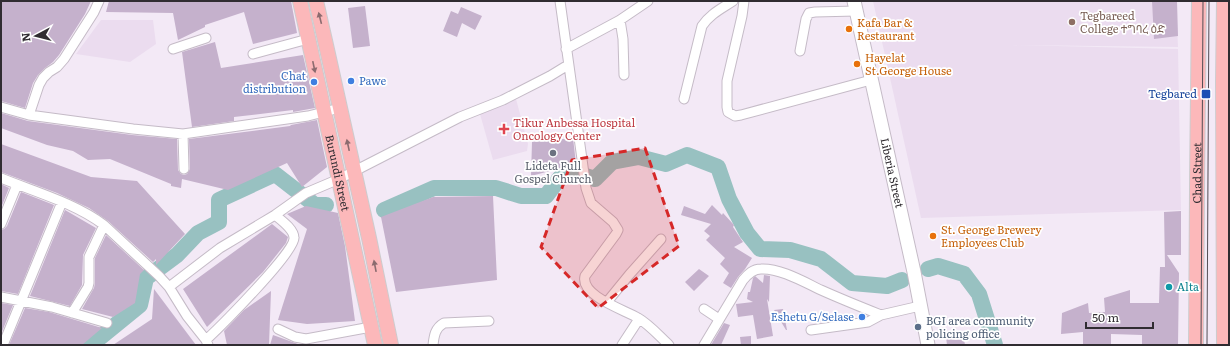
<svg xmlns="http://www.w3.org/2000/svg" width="1230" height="346" font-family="Literata,'Noto Sans Ethiopic',serif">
  <rect width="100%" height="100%" fill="#f3e9f6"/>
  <path fill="#ebdcef" d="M873,1H1176L1178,47L1011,45L1178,49L1181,210L921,218Z
    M101,20H153L156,44L130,62L76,54Z
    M516,99L528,144L527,151L493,160L480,114Z"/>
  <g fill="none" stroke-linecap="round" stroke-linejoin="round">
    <path stroke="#98c1c1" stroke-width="16" d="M384,210L434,188H496L521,196H546L566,170L595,179L612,162L639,157L666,164L687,155L718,167L729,199L747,233L760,249L790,250L821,259L852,283L887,286L902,280
      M928,269L938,266L964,274L979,294L995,345
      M90,345L102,336L140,305L146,278L177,255L198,233L219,222V200L275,174L315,205H326"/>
  </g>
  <path fill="#c5b1cc" d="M1,1H91L85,14L59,55L53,62L45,68L38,75L33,83L25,108L1,101Z
    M109,1H291L297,33L253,44L244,12L205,25V27L178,40L173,13L106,12Z
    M1152,1H1177L1178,36L1154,39Z
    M365,6L370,46L353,48L348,8Z
    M461,7L482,16L475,30L462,23L457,37L443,31L451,11L458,14Z
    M215,42L221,68L303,55L315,108L293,112V110L234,117V121L192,127L182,52Z
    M1,113L28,121L132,135L177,139L178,170L181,174L184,175L187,174L190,169L189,139L290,126L291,125L317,120L327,167L302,187L287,163L228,190L182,179L181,188L171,186V184L110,159L88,160L73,151L47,145L1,128Z
    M573,138L576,164L531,176L532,142Z
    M1,144L91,177L137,181L185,234L156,265V259L153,262L108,221L89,208L57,193L1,172Z
    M1,184L9,188L1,208Z
    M21,192L54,205L18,294L1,291V230L4,229L7,226Z
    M493,196L497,280L396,292L381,217L433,197Z
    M712,205L722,215L723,213L734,225L733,227L743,242L734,247L752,258L745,269L738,277L731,288L723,283L729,273L720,264L725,258L706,240L710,236L704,231L711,224L681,215L684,206L705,214Z
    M306,206L338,213L345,246L355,321L307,324L278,320L307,229L287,214Z
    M65,210L96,228L83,255L82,285L70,306L30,296Z
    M1181,211V255H1167L1179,273L1178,345H1142V335L1111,334V345H1083V332L1061,334L1062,313L1088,303L1089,313L1105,312L1104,298L1130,290V303H1159L1160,267H1165L1164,212Z
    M272,224L288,237L286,243L263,272L207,327L183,289Z
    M106,235L144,270L140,274L135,303L113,317L82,309L94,288L95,283V258Z
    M699,269L709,276L694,291L685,282Z
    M764,275L770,276L769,302L767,299L773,336L757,339L753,315L738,317L736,304L753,302L747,299L748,292H750L753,278L755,276L763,283Z
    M154,289L196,345H113L152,319Z
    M271,291L269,345H227L224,331L244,310Z
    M1,303L13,305L1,334Z
    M25,308L49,312L102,328L82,345H9Z
    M783,309L787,330H786L774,310Z
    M724,323L730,325L721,345H711Z
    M963,334L965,345H947L946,337Z
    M273,335L298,344V345H270Z
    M751,336V344L741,345L740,337Z"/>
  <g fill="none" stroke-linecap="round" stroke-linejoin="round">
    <defs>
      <path id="street" d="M560,1L586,188L591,203L613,222L618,230L616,234L585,276C580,296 625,310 638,318C650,325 659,336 669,345
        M744,1L742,16L727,81V107L728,112L735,116L741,115L871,80
        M620,20L623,39L624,75
        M173,49L206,38
        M566,49L620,20L648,1
        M800,51L806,19L809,13L815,12L856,11
        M253,54L308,39
        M684,99L702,26C710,14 721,9 733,1
        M1,107L29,115L133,129L183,134L308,116L340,108
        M29,115L39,85L43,78L49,72L57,67L64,59L94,12L99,1
        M183,134L184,169
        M1,178C35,192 75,203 104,225L159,276L169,287L187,316L206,340L208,345
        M1,224L17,185
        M169,287L220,248L275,215L306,193L339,179L460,117L503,100L550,76L568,65
        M1,297L52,307L107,323
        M607,302L629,275L661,239
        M704,309L719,319
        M72,313L88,287L89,283V257L104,225
        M278,329L295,337L306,339L371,327
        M811,330L868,322L881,315L920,306
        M206,340C220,327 295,252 294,238C294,229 281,220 275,215
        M3,345L62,202
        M433,345C434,336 435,328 444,323L489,321
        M622,345L639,319
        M704,345L743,280C748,274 753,269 761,269C780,268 804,282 821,290C841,299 861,307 881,315"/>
      <g id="secondary">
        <path id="s1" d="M854,1L914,272L928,345"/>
      </g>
      <g id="primary">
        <path id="s2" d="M300,1L375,345"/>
        <path d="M316,1L324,36L369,238L391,345"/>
        <path d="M1224,1L1223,82L1224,345"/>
        <path id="s3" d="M1196,345C1197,230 1197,116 1199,1"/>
      </g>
    </defs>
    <use href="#street" stroke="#c5bbc7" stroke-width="11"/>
    <use href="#secondary" stroke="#c5bbc7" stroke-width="15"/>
    <use href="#primary" stroke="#cdccce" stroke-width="16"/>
    <use href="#street" stroke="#fff" stroke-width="9"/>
    <use href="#secondary" stroke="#fff" stroke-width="13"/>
    <use href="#primary" stroke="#fcb8ba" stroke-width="14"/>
    <path stroke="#534d54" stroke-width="1" d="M1201,345L1203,1
      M1207,345L1209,1"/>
  </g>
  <defs><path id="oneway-solid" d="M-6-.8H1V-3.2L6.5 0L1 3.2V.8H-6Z"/></defs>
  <g fill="#8c6b6f">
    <use href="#oneway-solid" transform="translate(320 18) rotate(-104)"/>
    <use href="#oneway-solid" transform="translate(314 67) rotate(78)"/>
    <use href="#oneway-solid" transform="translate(348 145) rotate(-102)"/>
    <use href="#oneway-solid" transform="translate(375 266) rotate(-101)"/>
  </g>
  <path fill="#d62828" fill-opacity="0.2" stroke="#d62828" stroke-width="3" stroke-dasharray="8 5" stroke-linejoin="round" d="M645,148L679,246L598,308L541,247L572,160Z"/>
  <circle fill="#8d6e63" stroke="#fff" stroke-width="1.5" cx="1072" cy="22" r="4"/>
  <g fill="#e8710a" stroke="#fff" stroke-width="1.5">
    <circle cx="849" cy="29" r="4"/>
    <circle cx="857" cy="64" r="4"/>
    <circle cx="933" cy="236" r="4"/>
  </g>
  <g fill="#3f7fe0" stroke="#fff" stroke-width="1.5">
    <circle cx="351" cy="81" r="4"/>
    <circle cx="314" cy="82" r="4"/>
    <circle cx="862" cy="317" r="4"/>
  </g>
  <rect fill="#1a4fb4" stroke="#fff" stroke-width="1.5" x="1201" y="89" width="10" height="10" rx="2"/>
  <path fill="#e0444e" stroke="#fff" stroke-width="1.5" d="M502 123h4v4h4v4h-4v4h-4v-4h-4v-4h4z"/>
  <circle fill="#6b7280" stroke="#fff" stroke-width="1.5" cx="553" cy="153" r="4"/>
  <circle fill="#0f9aa8" stroke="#fff" stroke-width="1.5" cx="1169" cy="287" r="4"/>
  <circle fill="#5c6f8a" stroke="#fff" stroke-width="1.5" cx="918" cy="327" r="4"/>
  <g text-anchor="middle" stroke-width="3.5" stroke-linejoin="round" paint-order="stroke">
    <g font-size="11" fill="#785e54" stroke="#fff" text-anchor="start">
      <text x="1080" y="20">Tegbareed<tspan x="1080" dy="13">College ተግባረ ዕድ</tspan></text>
    </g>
    <g font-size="11" fill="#c56008" stroke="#fff" text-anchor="start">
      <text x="857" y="27">Kafa Bar &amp;<tspan x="857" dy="13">Restaurant</tspan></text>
      <text x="865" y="62">Hayelat<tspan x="865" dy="13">St.George House</tspan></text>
      <text x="941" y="234">St. George Brewery<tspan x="941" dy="13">Employees Club</tspan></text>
    </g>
    <g font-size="11" fill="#366cbe" stroke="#fff" text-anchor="end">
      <text x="306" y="80">Chat<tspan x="306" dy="13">distribution</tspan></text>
      <text x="359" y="85" text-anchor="start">Pawe</text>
      <text x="854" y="321">Eshetu G/Selase</text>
    </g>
    <g font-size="11" fill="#164399" stroke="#fff" text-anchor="end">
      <text x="1197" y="98">Tegbared</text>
    </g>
    <g font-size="11" fill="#be3a42" stroke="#fff" text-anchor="start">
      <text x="513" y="127">Tikur Anbessa Hospital<tspan x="513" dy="13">Oncology Center</tspan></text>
    </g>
    <g font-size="11" fill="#5b616d" stroke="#fff">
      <text x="553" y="170">Lideta Full<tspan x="553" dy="13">Gospel Church</tspan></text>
    </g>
    <g font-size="11" fill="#302c31" stroke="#fff">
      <text dy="4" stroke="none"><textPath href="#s2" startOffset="176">Burundi Street</textPath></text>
      <text dy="4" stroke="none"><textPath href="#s1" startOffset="176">Liberia Street</textPath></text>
      <text dy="4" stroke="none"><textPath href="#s3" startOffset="172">Chad Street</textPath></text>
    </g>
    <g font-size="11" fill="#0d838f" stroke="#fff" text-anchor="start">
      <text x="1177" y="291">Alta</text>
    </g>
    <g font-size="11" fill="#4e5e75" stroke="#fff" text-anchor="start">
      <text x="926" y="325">BGI area community<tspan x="926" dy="13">policing office</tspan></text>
    </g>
  </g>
  <rect width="1230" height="346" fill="none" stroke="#302c31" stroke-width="4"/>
  <g transform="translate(36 36) rotate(263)" stroke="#ffffff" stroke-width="3" paint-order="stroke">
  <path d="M0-3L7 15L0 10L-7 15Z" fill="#302c31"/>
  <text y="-6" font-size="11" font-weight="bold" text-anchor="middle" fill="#302c31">N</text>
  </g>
  <path d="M1086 322v6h67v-6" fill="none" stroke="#302c31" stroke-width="2"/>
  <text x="1092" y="322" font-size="12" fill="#302c31" stroke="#ffffff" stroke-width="3" paint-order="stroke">50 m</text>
</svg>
